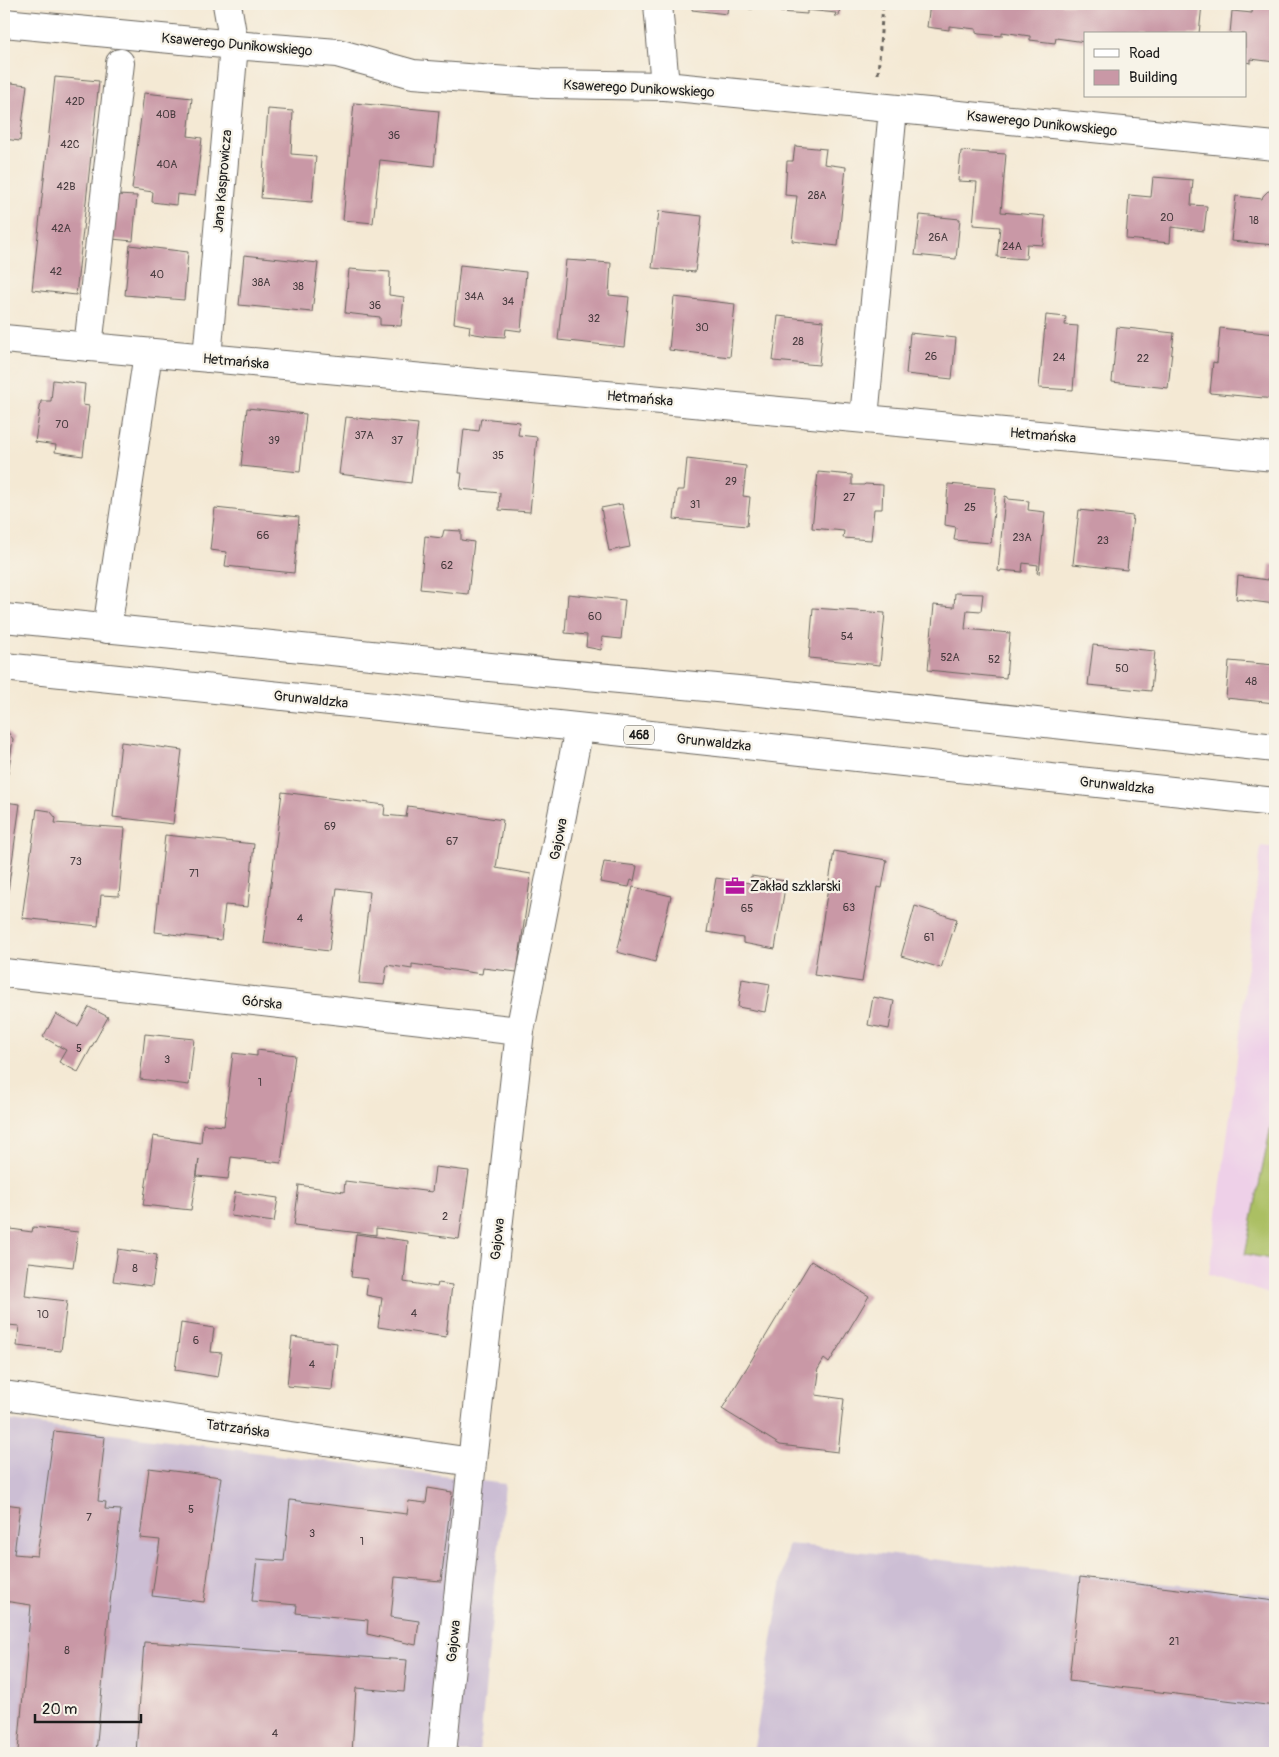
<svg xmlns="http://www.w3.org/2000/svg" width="1279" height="1757" font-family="Pangolin,sans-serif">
  <rect width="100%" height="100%" fill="#f7f3e8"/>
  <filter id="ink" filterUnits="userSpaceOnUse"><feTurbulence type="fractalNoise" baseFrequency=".02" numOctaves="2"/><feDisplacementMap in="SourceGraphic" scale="10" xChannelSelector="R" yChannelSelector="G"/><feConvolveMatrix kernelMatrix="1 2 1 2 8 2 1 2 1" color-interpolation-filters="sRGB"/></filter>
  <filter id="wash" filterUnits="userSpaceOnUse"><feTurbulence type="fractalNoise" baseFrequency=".0096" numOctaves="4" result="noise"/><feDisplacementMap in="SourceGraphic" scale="20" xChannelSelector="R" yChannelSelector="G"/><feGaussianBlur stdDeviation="1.12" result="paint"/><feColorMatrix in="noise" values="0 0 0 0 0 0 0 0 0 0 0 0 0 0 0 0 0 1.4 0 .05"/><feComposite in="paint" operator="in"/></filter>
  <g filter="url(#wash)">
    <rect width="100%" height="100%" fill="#f4e9d4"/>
    <path fill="#eed0e8" d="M1261,846L1275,848V1296L1209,1274L1234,1085Z"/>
    <path fill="#ccbed4" d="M4,1420L505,1484L479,1753H4Z
      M788,1544L1275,1595V1753H753Z"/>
    <path fill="#abbf63" stroke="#646e40" d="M1273,1116L1275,1117V1260L1245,1254Z"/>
    <g id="blocks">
      <path fill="#c998a6" d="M693,4H728L727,14L692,10Z
        M750,4H840L839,16H835L836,13L807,10V14L780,12V7L754,5L753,9H749Z
        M930,4L1166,5L1202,4L1199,34H1085V42L1056,38L1055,43L1030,40V36L1002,32V36L979,34L976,33V29L949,26V30L927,27Z
        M1253,4L1275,6V62L1251,59V63L1245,62V34H1230L1232,11L1252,13Z
        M55,77L99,81L76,295L32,290Z
        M4,82L27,85L20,141L4,139Z
        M144,93L192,98L188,136L202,138L195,196L177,194L176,205L152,202L153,192L132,189Z
        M354,103L439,111L434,166L380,160L373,223L343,220Z
        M268,109L293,111L291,154L316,156L312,202L261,198Z
        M795,146L826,149L824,164L846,167L838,246L792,241L797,196L785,195L787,161H793Z
        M961,151L1006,154L1001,212L1045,216L1043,245L1027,244L1026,259L997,257L1000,227L973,225L977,182L958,181Z
        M1153,177L1193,180L1191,205L1207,206L1204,231L1171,227L1170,243L1126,239L1129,195L1151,197Z
        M1268,191L1275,192V245L1231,241L1236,196L1262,199L1263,196Z
        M116,195L137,196L133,241L112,239Z
        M659,211L702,216L695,272L652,268Z
        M920,215L960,219L956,259L915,255Z
        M130,245L188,252L184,300L125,295Z
        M244,255L318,263L312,312L239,305Z
        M566,260L611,263L609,295L629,297L624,347L558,340Z
        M460,265L526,272L521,331L506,329L505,337L488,336L469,333L470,326L454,323Z
        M349,269L390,272L389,295L404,297L401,326L380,325V317L345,313Z
        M674,297L735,304L730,357L669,350Z
        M1046,315L1066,317L1065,325L1078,326L1073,390L1039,388Z
        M778,316L823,321L819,365L773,361Z
        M1117,327L1174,333L1168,388L1112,382Z
        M1220,328L1275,334V399L1210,393L1213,362L1217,363Z
        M910,333L956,338L952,379L906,374Z
        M53,380L85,384L83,405L89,406L83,456L55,452L56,445L35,442L41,401H51Z
        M247,408L306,414L300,472L241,466Z
        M346,417L418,424L411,483L339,474Z
        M481,418L520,422L518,435L537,437L530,512L499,510L500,493L460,489L462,473H459L464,429L479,431Z
        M687,459L746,466L743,496L750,497L747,526L674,519L677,490H684Z
        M818,472L852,475V485H864L865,484L883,485L882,509H874L871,540L843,538L844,531L812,528Z
        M948,484L996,488L991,543L954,540L956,527L945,525Z
        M1005,496L1008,497V499L1029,501L1028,510L1045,512L1039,574L1037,573L1038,565L1023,563L1022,572L1001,570L1000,572L998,571Z
        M622,504L630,547L609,551L601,508Z
        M215,508L299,517L294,573L225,566L227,552L210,550Z
        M1079,510L1133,516L1127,570L1073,564Z
        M444,530L461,531V540L474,542L468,594L420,589L425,536L442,538Z
        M1270,564L1275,565V604L1236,599L1238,576L1268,580Z
        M955,593L983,594L981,611L967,610L965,629L1010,633L1006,678L928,670L934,605L954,607Z
        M568,594L625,600L621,639L602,637L601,650L586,647L587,635L565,633Z
        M813,608L885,613L880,665L809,658Z
        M1093,645L1155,651L1151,691L1088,685Z
        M1229,661L1275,665V703L1226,698Z
        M4,727L13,739L8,774L4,776Z
        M121,742L182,750L173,824L113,817Z
        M282,792L385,805L384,815L406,817L408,806L503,820L496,868L531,874L517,972L483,968L482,974L412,964V969L387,965L384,985L359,983L370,892L337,888L329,951L264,943Z
        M4,802L20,804L5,913H4Z
        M37,809L50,811L56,818L55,823L125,828L119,896L101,895L98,926L22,918Z
        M165,835L254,844L248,907L225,905L221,940L155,932Z
        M834,851L887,860L882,888L877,887L862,982L814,975Z
        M604,862L637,866L634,881L631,880L629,887L600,882Z
        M751,876L786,881L775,949L743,943V938L707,932L716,878L750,883Z
        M633,887L671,896L655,962L617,952Z
        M915,906L957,919L941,968L901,956Z
        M742,979L770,984L765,1012L738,1007Z
        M873,997L894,1001L889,1029L868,1025Z
        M89,1007L108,1017L78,1072L59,1062L66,1050L43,1037L56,1014L78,1026Z
        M145,1034L194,1039L189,1085L140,1079Z
        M257,1050L295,1055L281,1163L231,1157L228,1179L197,1176L199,1159L191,1210L143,1205L153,1136L201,1143L203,1124L224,1126L233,1053L257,1056Z
        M435,1167L469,1171L459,1239L376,1228V1235L294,1225L299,1185L344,1192L345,1181L432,1192Z
        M235,1192L278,1198L274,1222L231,1216Z
        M33,1227L78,1232L73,1267L29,1262L25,1296L67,1301L61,1351L17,1346L19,1326L8,1325V1321H4V1228L32,1232Z
        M356,1234L408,1241L404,1282L437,1287L438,1283L452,1285L446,1337L378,1327L382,1298L366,1295L368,1279L351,1277Z
        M118,1249L157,1255L152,1286L113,1281Z
        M811,1261L869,1296L829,1363L824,1359L817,1371L819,1373L816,1395L844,1399L838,1452L780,1445L722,1409Z
        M181,1323L214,1328L211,1352L222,1353L218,1377L175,1370Z
        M292,1337L337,1343L332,1390L287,1386Z
        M54,1431L105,1437L98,1501L106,1502L105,1509L121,1510L109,1611L96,1753H56L18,1751L31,1605L4,1601V1504L20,1506L14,1554L37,1556Z
        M149,1468L221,1477L204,1602L152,1596L160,1540L140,1538Z
        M428,1488L452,1492L441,1581L395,1577L391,1617L419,1621L416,1645L367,1634L368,1620L296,1613L297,1605L252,1601L257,1559L284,1561L290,1500L407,1514L409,1501L426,1503Z
        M1080,1577L1275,1601V1706L1069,1681Z
        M144,1642L407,1660L404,1692L356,1688L352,1753H136Z"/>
    </g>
  </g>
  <g filter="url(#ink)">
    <use href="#blocks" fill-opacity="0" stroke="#68645c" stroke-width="1"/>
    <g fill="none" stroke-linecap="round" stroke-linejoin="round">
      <defs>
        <path id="minor" d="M658,4L665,86
          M4,23L234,45L337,53L413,74L548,84L665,86L1275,146
          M4,339L1275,457
          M88,347L120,63
          M207,358L234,45L227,4
          M864,418L893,109
          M107,629L148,353
          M4,973L520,1031
          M4,1395L472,1462
          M442,1753L472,1462L520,1031L579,728"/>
        <path id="major" d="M4,618L500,668L760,692L1275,748
          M4,667C428,710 851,757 1275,802"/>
      </defs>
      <use href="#minor" stroke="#68645c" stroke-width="30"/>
      <use href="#major" stroke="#68645c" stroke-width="30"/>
      <path stroke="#68645c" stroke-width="3" stroke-dasharray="4 4" stroke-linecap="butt" d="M878,74L883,4"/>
      <use href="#minor" stroke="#fff" stroke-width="28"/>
      <use href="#major" stroke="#fff" stroke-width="28"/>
    </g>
  </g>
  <defs>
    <symbol id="office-bare" viewBox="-9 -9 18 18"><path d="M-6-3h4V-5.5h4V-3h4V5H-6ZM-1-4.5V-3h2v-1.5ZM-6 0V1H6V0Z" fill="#b5179e" stroke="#f7f3e8" stroke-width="2.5" paint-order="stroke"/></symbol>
  </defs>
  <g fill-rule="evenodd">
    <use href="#office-bare" x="721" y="872" width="28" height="28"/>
  </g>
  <g text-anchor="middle" stroke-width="4.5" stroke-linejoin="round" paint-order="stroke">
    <g font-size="11" fill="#473b3e">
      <text x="75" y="105">42D</text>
      <text x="166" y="118">40B</text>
      <text x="394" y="139">36</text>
      <text x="70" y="148">42C</text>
      <text x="167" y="168">40A</text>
      <text x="66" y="190">42B</text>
      <text x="817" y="199">28A</text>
      <text x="1167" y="221">20</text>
      <text x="1254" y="224">18</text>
      <text x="61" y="232">42A</text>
      <text x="938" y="241">26A</text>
      <text x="1012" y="250">24A</text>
      <text x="56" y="275">42</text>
      <text x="157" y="278">40</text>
      <text x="261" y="286">38A</text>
      <text x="298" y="290">38</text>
      <text x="474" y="300">34A</text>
      <text x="508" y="305">34</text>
      <text x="375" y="309">36</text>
      <text x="594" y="322">32</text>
      <text x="702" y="331">30</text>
      <text x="798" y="345">28</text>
      <text x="931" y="360">26</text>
      <text x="1059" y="361">24</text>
      <text x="1143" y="362">22</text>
      <text x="62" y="428">70</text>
      <text x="364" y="439">37A</text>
      <text x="274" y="444">39</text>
      <text x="397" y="444">37</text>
      <text x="498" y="459">35</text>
      <text x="731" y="485">29</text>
      <text x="849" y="501">27</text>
      <text x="695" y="508">31</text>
      <text x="970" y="511">25</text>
      <text x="263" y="539">66</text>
      <text x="1022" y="541">23A</text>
      <text x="1103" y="544">23</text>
      <text x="447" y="569">62</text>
      <text x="595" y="620">60</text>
      <text x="847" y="640">54</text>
      <text x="950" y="661">52A</text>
      <text x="994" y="663">52</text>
      <text x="1122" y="672">50</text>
      <text x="1251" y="685">48</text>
      <text x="330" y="830">69</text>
      <text x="452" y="845">67</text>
      <text x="76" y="865">73</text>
      <text x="194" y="877">71</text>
      <text x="849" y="911">63</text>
      <text x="747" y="912">65</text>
      <text x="300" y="922">4</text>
      <text x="929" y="941">61</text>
      <text x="79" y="1052">5</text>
      <text x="167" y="1063">3</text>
      <text x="260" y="1086">1</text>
      <text x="445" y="1220">2</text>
      <text x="135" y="1272">8</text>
      <text x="414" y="1317">4</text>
      <text x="43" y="1318">10</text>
      <text x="196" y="1344">6</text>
      <text x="312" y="1368">4</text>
      <text x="191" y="1513">5</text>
      <text x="89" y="1521">7</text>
      <text x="312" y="1537">3</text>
      <text x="362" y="1545">1</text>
      <text x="1174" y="1645">21</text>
      <text x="67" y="1654">8</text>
      <text x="275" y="1737">4</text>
    </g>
    <rect fill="#f7f3e8" stroke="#5e5c59" stroke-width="1" x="624" y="725.5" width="30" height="19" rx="4"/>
    <g font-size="12" font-weight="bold" fill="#1c1c1c">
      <text x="639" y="739">468</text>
    </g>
    <g font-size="14" fill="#1c1c1c" stroke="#f7f3e8">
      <text transform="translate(237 44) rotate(5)" y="5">Ksawerego Dunikowskiego</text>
      <text transform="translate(639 88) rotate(3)" y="5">Ksawerego Dunikowskiego</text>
      <text transform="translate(1042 123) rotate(6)" y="5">Ksawerego Dunikowskiego</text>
      <text transform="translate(222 181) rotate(-85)" y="5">Jana Kasprowicza</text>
      <text transform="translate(236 361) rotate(5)" y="5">Hetmańska</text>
      <text transform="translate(640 398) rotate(5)" y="5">Hetmańska</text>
      <text transform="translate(1043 435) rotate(5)" y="5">Hetmańska</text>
      <text transform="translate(311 699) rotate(6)" y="5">Grunwaldzka</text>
      <text transform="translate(714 742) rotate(6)" y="5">Grunwaldzka</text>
      <text transform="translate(1117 785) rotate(6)" y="5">Grunwaldzka</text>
      <text transform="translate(558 839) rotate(-79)" y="5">Gajowa</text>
      <text transform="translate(262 1002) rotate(6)" y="5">Górska</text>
      <text transform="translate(497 1239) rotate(-84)" y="5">Gajowa</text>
      <text transform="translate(238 1428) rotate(8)" y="5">Tatrzańska</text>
      <text transform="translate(453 1641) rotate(-84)" y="5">Gajowa</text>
    </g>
    <g font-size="14" fill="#1c1c1c" stroke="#f7f3e8" text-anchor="start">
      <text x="750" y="891">Zakład szklarski</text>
    </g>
  </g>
  <rect width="1279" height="1757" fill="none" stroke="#f7f3e8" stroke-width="20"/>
  <rect x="1084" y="32" width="162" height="65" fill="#f7f3e8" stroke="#9f9d96"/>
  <rect x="1094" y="49" width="25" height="8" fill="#ffffff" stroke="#9f9d96"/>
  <text x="1129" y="58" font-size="15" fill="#1c1c1c">Road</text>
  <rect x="1094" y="70" width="25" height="15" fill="#c998a6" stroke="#9f9d96"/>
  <text x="1129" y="82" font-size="15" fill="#1c1c1c">Building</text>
  <path d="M35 1714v8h106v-8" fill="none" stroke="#1c1c1c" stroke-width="2.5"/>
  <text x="42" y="1714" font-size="15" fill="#1c1c1c" stroke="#f7f3e8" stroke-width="4" paint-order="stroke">20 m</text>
</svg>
